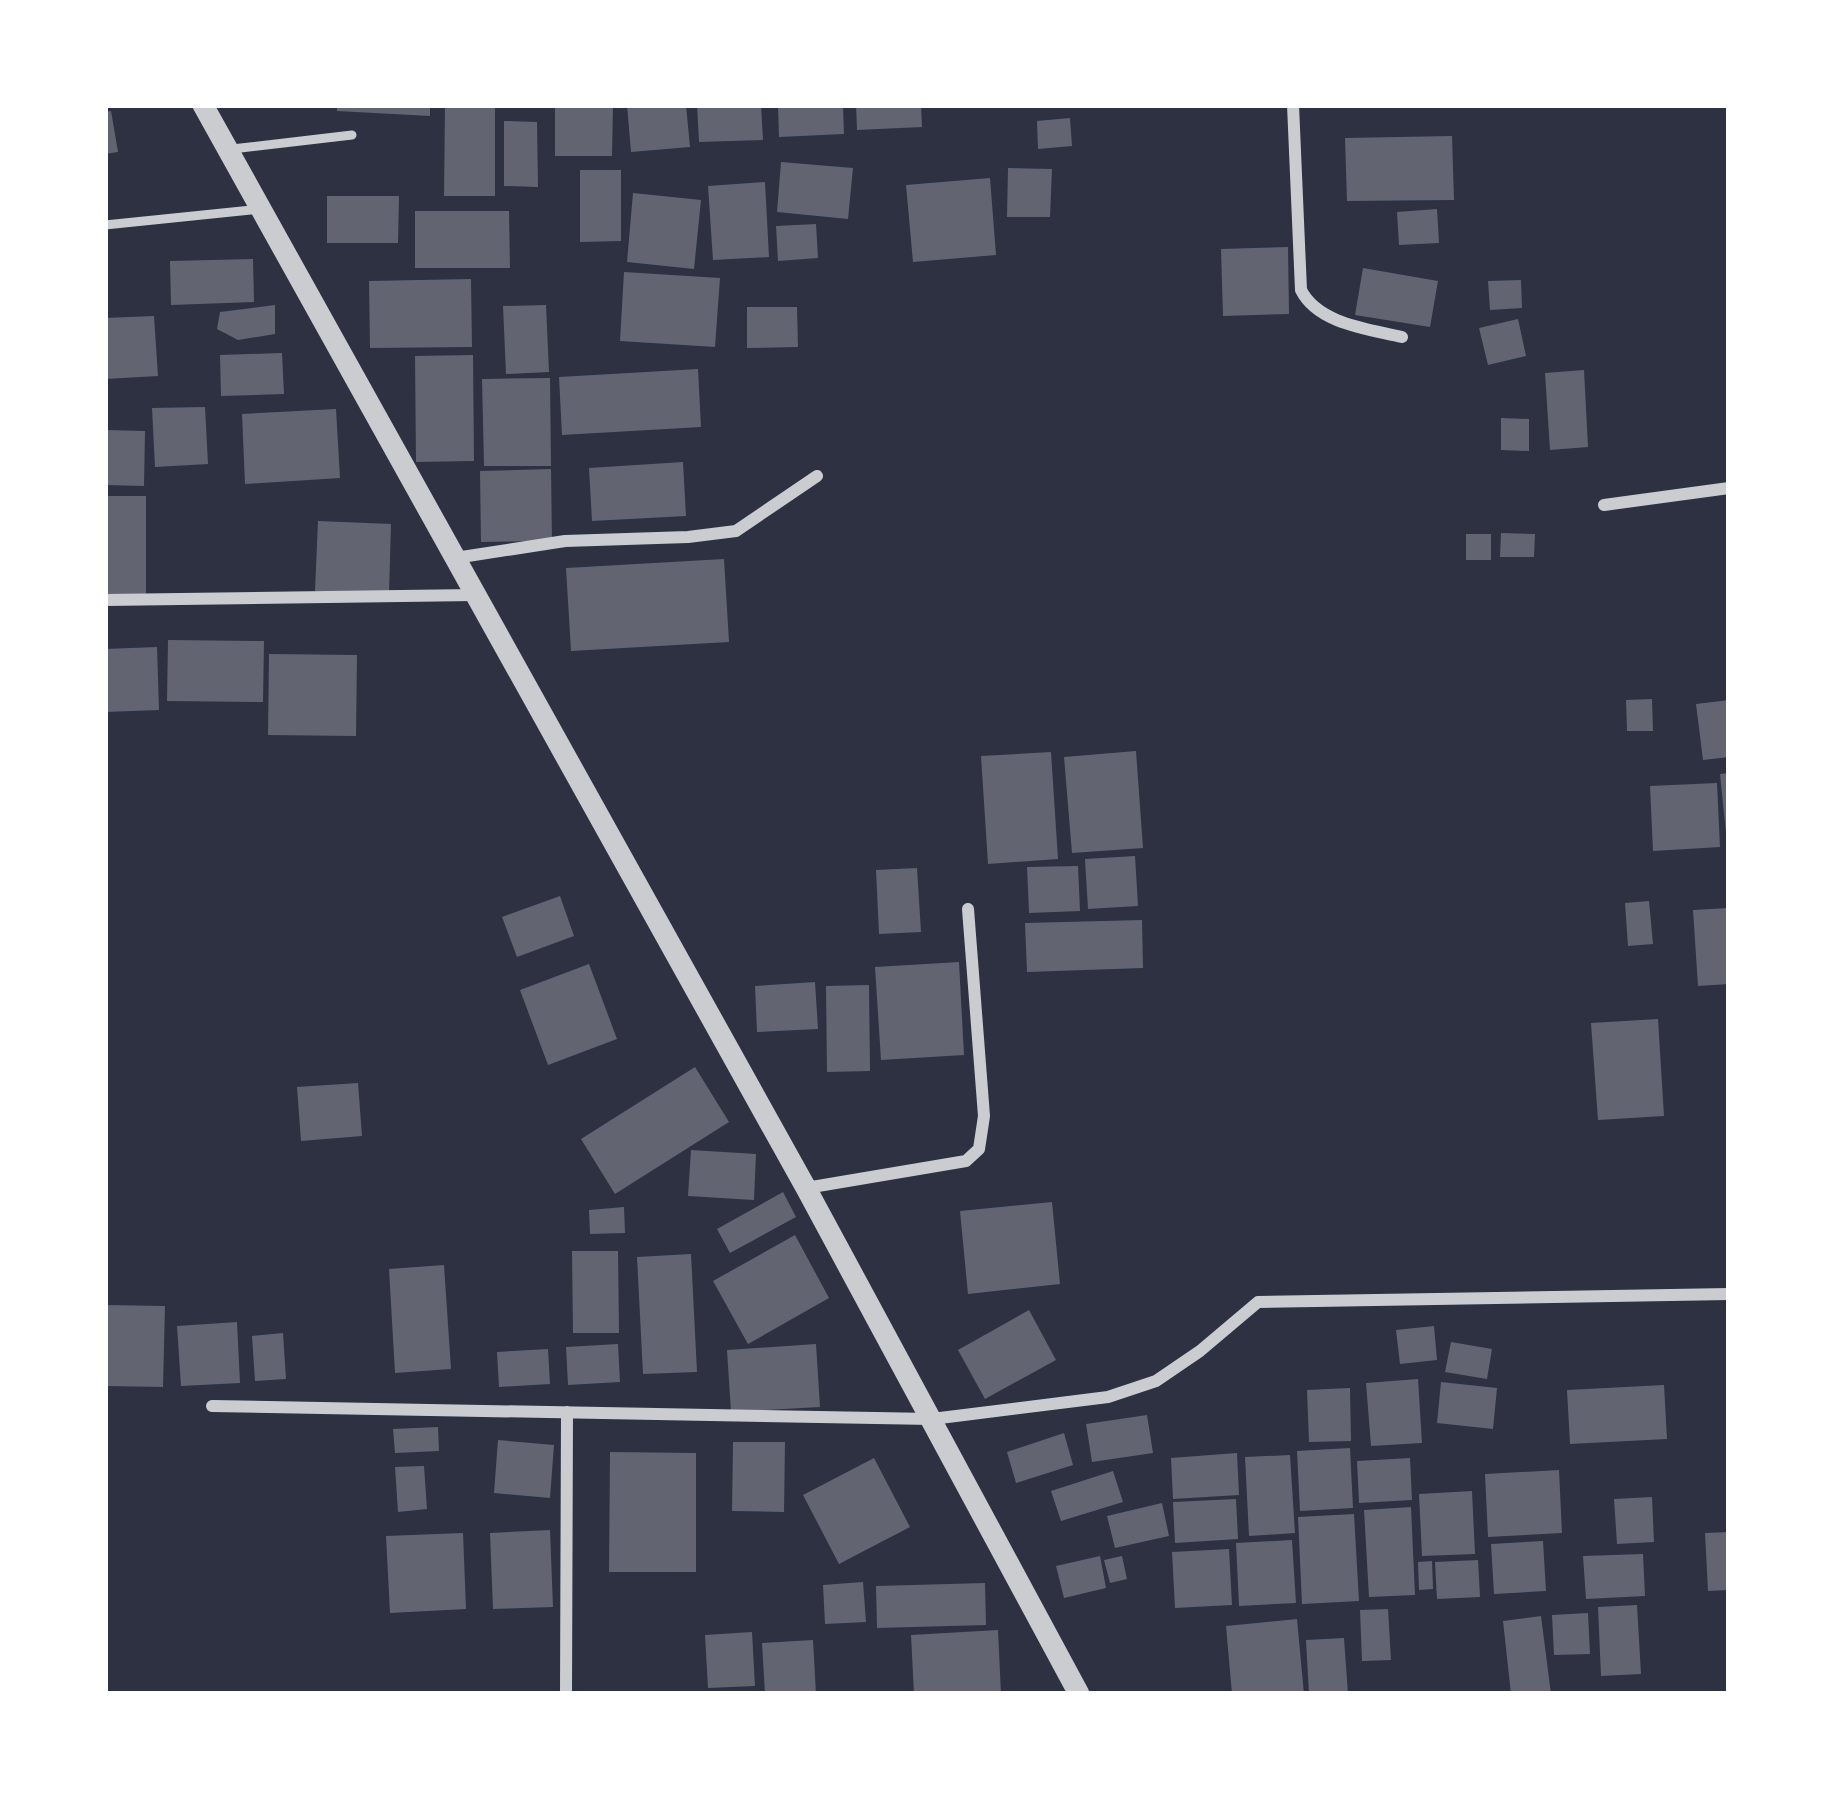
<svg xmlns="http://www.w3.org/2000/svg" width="1834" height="1799" font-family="Karla,sans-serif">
  <rect width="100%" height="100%" fill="#2d3142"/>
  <path fill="#626471" d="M337,105H430V116L337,111Z
    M445,105H495V196H444Z
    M555,105H613L612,156H555Z
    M627,105H686L690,147L631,152Z
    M697,105H761L763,140L699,142Z
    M778,105H843L844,134L779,137Z
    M856,105H921L922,127L857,130Z
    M111,111L118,152L105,154V112Z
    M1070,118L1072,146L1038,149L1037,121Z
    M504,121L537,122L538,187L504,186Z
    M1452,136L1454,200L1347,201L1345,138Z
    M781,162L853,168L848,219L777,212Z
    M1008,168L1052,169L1050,217H1007Z
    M580,170H621V241L580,242Z
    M990,178L996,255L913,262L906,185Z
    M765,182L769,257L713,260L708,186Z
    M633,193L701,200L694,269L627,262Z
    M327,196H399L398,243H327Z
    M1437,209L1439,243L1399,245L1397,212Z
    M415,211H509L510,268H415Z
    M816,224L818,258L778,261L776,226Z
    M1288,247L1289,314L1223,316L1221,249Z
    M253,259L254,302L171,305L170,261Z
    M1363,268L1438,281L1430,327L1355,315Z
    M624,272L720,278L715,347L620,341Z
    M471,279L472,347L370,348L369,281Z
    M1521,280L1522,308L1490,310L1488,281Z
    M275,305V334L238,340L217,329L220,312Z
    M546,305L549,372L506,374L503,306Z
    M747,307H797L798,347L747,348Z
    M154,316L158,376L105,379V318Z
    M1518,319L1526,356L1488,365L1479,328Z
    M282,353L284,394L221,396L220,355Z
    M473,355L474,461L416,462L415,356Z
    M698,369L701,427L562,435L559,377Z
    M1584,370L1588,447L1550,450L1545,373Z
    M550,378L551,466H484L482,379Z
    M205,407L208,464L155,467L152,408Z
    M336,409L340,478L245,484L242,414Z
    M1501,418L1529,419V451L1501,450Z
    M105,430L145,431L144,486L105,485Z
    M683,462L686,516L592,521L589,468Z
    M551,469L552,541L481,542L480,471Z
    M105,496H146V598L105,597Z
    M318,521L391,524L389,594L315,591Z
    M1501,533L1535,534L1534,557H1500Z
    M1466,534H1491V560H1466Z
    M724,559L729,642L571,651L566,568Z
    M168,640L264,641L263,702L167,701Z
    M157,647L159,710L105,712V649Z
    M269,654L357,655L356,736L268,735Z
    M1652,699L1653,731H1627L1626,700Z
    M1729,700V757L1703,760L1696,704Z
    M1136,751L1143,848L1072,853L1064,757Z
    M1051,752L1058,859L988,864L981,756Z
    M1729,773V833H1726L1720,774Z
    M1717,783L1720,847L1653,851L1650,786Z
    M1135,856L1138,906L1088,909L1085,859Z
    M1078,866L1080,911L1029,913L1027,867Z
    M917,868L921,932L879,934L876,870Z
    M560,896L574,936L517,957L502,917Z
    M1649,901L1653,944L1628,946L1625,903Z
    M1729,908V984L1698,986L1693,910Z
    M1142,920L1143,968L1027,972L1025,923Z
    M959,962L964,1055L881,1060L875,967Z
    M589,964L617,1039L548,1065L520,990Z
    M815,982L818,1029L757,1032L755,986Z
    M869,985L870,1071L827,1072L826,986Z
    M1658,1019L1664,1116L1598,1120L1591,1023Z
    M695,1067L729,1122L615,1194L581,1139Z
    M358,1083L362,1136L301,1141L297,1087Z
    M691,1150L756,1154L754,1200L688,1196Z
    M783,1192L796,1217L730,1253L717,1229Z
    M1052,1202L1060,1284L968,1294L960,1211Z
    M624,1207L625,1233L590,1234L589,1210Z
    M795,1235L829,1298L748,1344L713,1281Z
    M572,1251H618L619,1333H573Z
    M691,1254L697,1372L643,1374L637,1257Z
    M444,1265L451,1369L395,1373L389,1269Z
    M105,1305L165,1306L163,1387L105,1386Z
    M1029,1310L1056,1360L985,1399L958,1350Z
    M237,1322L240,1383L181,1386L177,1326Z
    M1434,1326L1437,1360L1400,1364L1396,1330Z
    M283,1333L286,1379L255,1381L252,1336Z
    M1451,1342L1492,1349L1487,1379L1445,1372Z
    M618,1344L620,1382L568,1385L566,1347Z
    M816,1344L820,1407L731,1412L727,1350Z
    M548,1349L550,1384L499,1387L497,1352Z
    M1418,1379L1422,1443L1371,1446L1366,1383Z
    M1441,1382L1497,1388L1493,1429L1437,1423Z
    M1664,1385L1667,1439L1570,1444L1567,1390Z
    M1350,1388L1351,1441L1309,1442L1307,1390Z
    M1147,1415L1153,1453L1092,1462L1086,1424Z
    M438,1427L439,1451L395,1453L393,1429Z
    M1064,1433L1073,1465L1016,1483L1007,1452Z
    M498,1440L554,1445L550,1498L494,1493Z
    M733,1442H785L784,1512L732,1511Z
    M1350,1448L1353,1508L1300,1511L1297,1451Z
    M610,1452L696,1453V1572H609Z
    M1237,1453L1239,1495L1173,1499L1171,1458Z
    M1290,1455L1295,1533L1249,1536L1245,1457Z
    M874,1458L910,1527L839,1564L803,1495Z
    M1410,1458L1412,1500L1359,1503L1357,1461Z
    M424,1466L427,1509L398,1512L395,1467Z
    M1559,1470L1562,1533L1488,1537L1485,1474Z
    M1113,1471L1123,1502L1061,1521L1051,1491Z
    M1472,1491L1475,1554L1422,1556L1419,1494Z
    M1652,1497L1654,1542L1617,1544L1614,1499Z
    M1236,1499L1238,1539L1175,1543L1173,1502Z
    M1162,1503L1169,1536L1115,1548L1107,1516Z
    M1411,1507L1415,1595L1369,1597L1364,1510Z
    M1354,1514L1359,1601L1302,1604L1298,1517Z
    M550,1530L553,1607L493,1609L490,1533Z
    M1729,1532V1590L1708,1591L1705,1533Z
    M463,1533L466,1609L390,1613L386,1536Z
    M1292,1540L1296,1603L1239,1606L1236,1543Z
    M1543,1541L1546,1591L1494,1594L1491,1544Z
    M1229,1549L1232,1605L1175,1608L1172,1552Z
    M1643,1554L1645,1596L1586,1599L1583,1556Z
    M1100,1556L1106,1588L1064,1598L1056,1566Z
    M1122,1556L1127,1579L1110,1583L1104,1560Z
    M1478,1560L1480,1597L1437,1599L1435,1562Z
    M1432,1561L1433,1589L1419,1590L1418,1562Z
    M863,1582L866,1622L825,1624L823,1585Z
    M985,1583L986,1625L877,1628L876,1586Z
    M1637,1605L1641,1674L1601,1676L1598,1607Z
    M1388,1609L1391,1660L1362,1661L1360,1610Z
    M1588,1613L1590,1654L1554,1655L1552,1615Z
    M1541,1616L1551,1694H1511L1503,1621Z
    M1297,1619L1304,1694H1232L1226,1626Z
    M998,1630L1001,1694H914L911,1635Z
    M752,1632L755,1686L708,1688L705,1635Z
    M1344,1638L1348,1694H1309L1306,1640Z
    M813,1640L816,1694H765L762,1643Z"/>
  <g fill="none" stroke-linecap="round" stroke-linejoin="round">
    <path stroke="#caccd0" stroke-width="9" d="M232,149L352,135
      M105,225L261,209"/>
    <path stroke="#caccd0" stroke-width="12" d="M1293,105L1301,290C1318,324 1369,329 1402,337
      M1604,505L1729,488
      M455,558L565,541L688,537L736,531L817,476
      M105,600L475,595
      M806,1188L966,1161L979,1149L984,1116L968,909
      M212,1406L932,1419L1108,1397L1156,1381L1200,1351L1258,1302L1729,1294
      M566,1694L567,1412"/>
    <path stroke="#caccd0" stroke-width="21" d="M203,105L806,1188L1079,1694"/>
  </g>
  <rect width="1834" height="1799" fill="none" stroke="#ffffff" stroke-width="216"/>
</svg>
